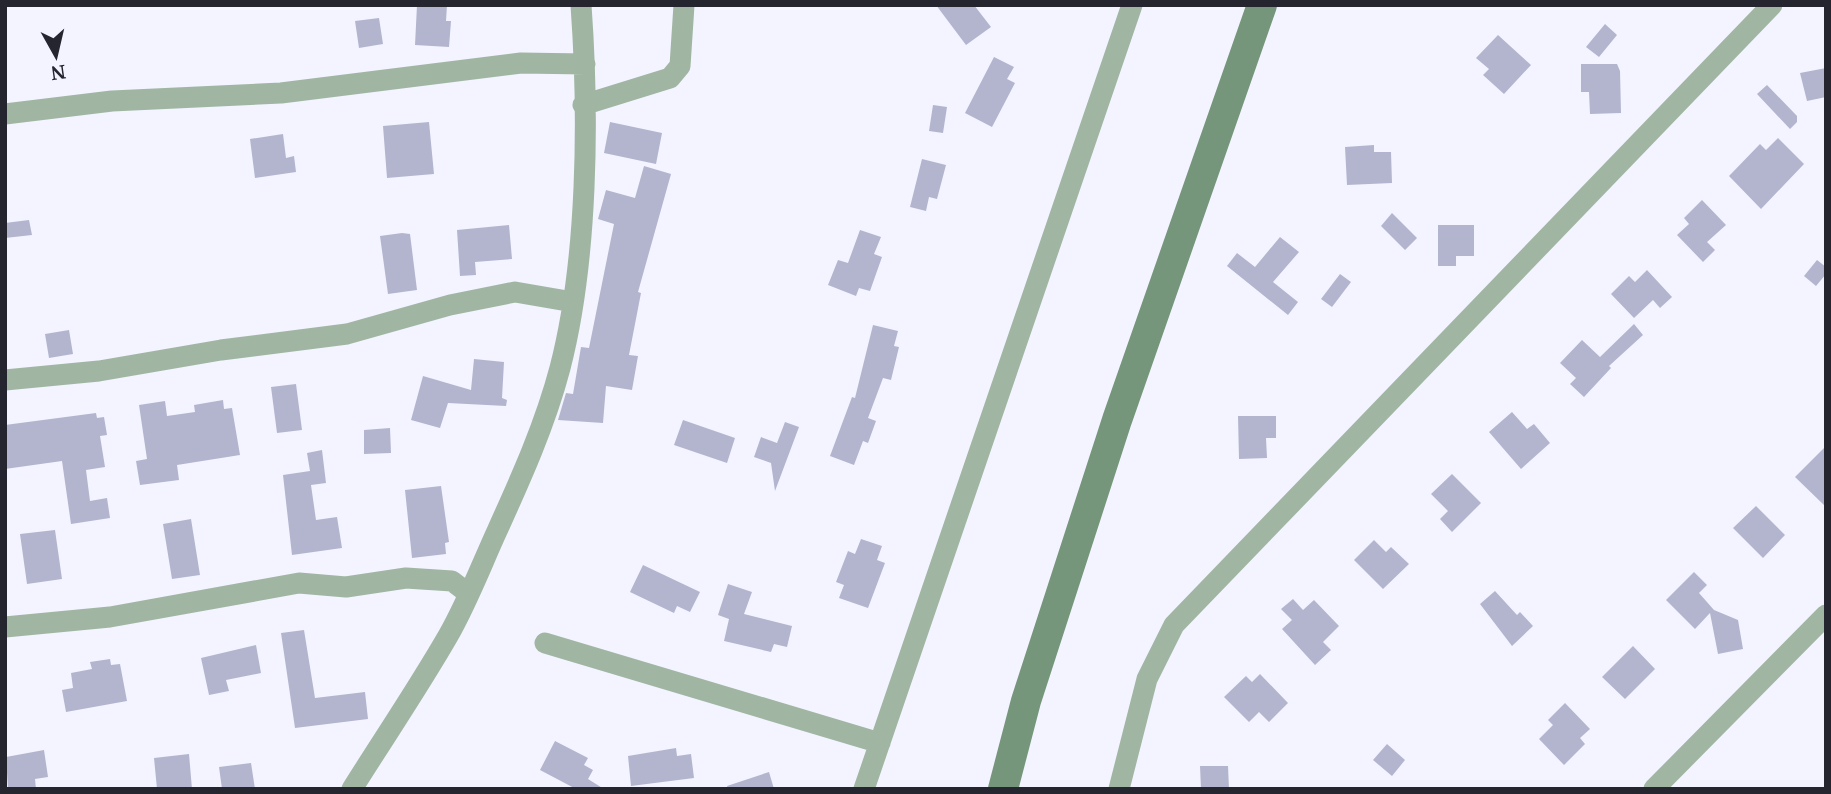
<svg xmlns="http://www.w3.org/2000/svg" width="1831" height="794" font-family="'Noto Serif',serif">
  <rect width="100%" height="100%" fill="#f3f4ff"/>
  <path fill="#b3b5cf" d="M417,5H447L446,21H451L449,47L415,45Z
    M936,5H974L991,27L966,45Z
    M379,18L383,44L359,48L355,21Z
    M1605,24L1617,35L1599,57L1586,47Z
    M1498,35L1531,65L1504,94L1483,75L1489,69L1476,58Z
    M994,57L1014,67L1007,79L1015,83L992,127L965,113Z
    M1581,64H1617L1620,71L1621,113L1590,114L1589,92H1581Z
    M1826,68V97L1807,101L1800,73Z
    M1767,85L1797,116V122L1790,129L1757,94Z
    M933,105L947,107L943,133L929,131Z
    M429,122L434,174L387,178L383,126Z
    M610,122L662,133L656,164L604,153Z
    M283,134L286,158L294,156L296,172L255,178L250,139Z
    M1778,138L1804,164L1761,209L1729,176L1760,144L1766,150Z
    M1374,145V152H1391L1392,183L1347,185L1345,147Z
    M922,159L946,165L937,199L929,197L926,211L910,207Z
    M644,166L671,174L638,292L641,293L629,355L638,356L632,390L606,386L603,423L558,420L566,393L573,394L581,347L589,348L614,224L598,219L606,190L635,198Z
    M1702,200L1726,225L1707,242L1715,250L1703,262L1677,235L1689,224L1684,218Z
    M1392,213L1417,238L1405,250L1381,226Z
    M29,220L32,235L5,238V223Z
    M509,225L512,259L475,262L476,275L460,276L457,230Z
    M1438,225H1474V256H1456V266H1438Z
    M860,230L881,237L874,254L882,257L870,291L859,288L856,296L828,285L838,260L848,263Z
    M402,233L410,234L417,290L388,294L380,236Z
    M1280,237L1299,252L1273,282L1298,302L1288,315L1227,266L1237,253L1255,267Z
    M1817,260L1826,267V274L1816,286L1804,276Z
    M1647,270L1672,297L1660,308L1653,300L1634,318L1611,294L1629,276L1635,282Z
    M1340,274L1351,282L1332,307L1321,299Z
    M1634,324L1643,335L1609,366L1611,368L1584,397L1570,384L1576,378L1560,363L1582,340L1600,357Z
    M873,325L898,331L894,346L899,347L891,380L883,378L868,418L876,421L868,443L863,441L854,465L830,456L852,397L855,398Z
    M69,330L73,354L49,358L45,334Z
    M474,359L504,362L502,398L507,400L506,406L448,403L440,428L411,420L423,376L471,390Z
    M296,384L302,430L277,433L271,387Z
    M223,400L224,409L232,408L240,455L177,465L179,480L140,485L136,461L147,459L139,405L165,401L167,416L195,412L194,405Z
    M1512,412L1527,429L1534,424L1550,443L1521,469L1489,432Z
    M96,413L97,418L104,417L107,435L100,436L105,467L86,470L90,501L107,498L110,518L71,524L62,461L5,469V425Z
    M1238,416H1276V438H1266L1267,458L1239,459Z
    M683,420L735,438L727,463L674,445Z
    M785,422L799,427L775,491L771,463L754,457L761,437L777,443Z
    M390,428L391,453L364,454V430Z
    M1826,446V507L1795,477Z
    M322,450L326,483L311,485L316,520L337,517L342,548L292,555L283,475L310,471L307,453Z
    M1452,474L1481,503L1452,532L1440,519L1448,511L1431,494Z
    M441,486L449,542L445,543L446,554L412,558L405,490Z
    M1756,506L1785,535L1763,558L1733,528Z
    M191,519L200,575L172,579L163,524Z
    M55,530L62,579L27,584L20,534Z
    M861,539L882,546L877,560L885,563L868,608L839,598L844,585L836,582L848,551L855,554Z
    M1374,540L1386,552L1391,547L1409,564L1383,589L1354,560Z
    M643,565L700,592L690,612L677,606L674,613L630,592Z
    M1694,572L1707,585L1699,593L1714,610L1738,620L1743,649L1718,654L1710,613L1695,629L1666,600Z
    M728,584L752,592L744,614L792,626L787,647L774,644L771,652L724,641L729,619L718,615Z
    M1495,591L1517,615L1520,612L1533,626L1512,646L1480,604Z
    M1293,599L1303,610L1314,600L1339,626L1323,642L1331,650L1315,665L1282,629L1292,620L1281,609Z
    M304,630L315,698L365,692L368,719L295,728L281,633Z
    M256,645L261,673L226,680L229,691L209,695L201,658Z
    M1633,646L1655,669L1625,699L1602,677Z
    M110,659L111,665L120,664L127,701L66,712L62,690L73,688L71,673L92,669L90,662Z
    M1260,674L1288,703L1269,722L1259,712L1249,722L1224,697L1246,676L1252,682Z
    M1565,703L1590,729L1580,738L1585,744L1564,765L1539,739L1553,725L1548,720Z
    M555,741L588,758L584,765L593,770L588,779L604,789H576L540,770Z
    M1387,744L1405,760L1392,776L1373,760Z
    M676,748L677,756L691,754L694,778L631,786L628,756Z
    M44,750L48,777L35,779L36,789H8L6,757Z
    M189,754L192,789H157L154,758Z
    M251,763L255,789H222L219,767Z
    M1200,766H1228L1229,789H1201Z
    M769,772L774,789H728L727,786Z"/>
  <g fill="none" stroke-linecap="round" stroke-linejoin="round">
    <path stroke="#a0b6a3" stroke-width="21" d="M583,105L670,78L680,66L684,5
      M5,114L112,101L281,93L521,63L585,64
      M5,380L99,371L221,350L347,334L450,305L515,292L573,302
      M5,627L110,617L299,583L346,587L406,578L452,581L469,594
      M545,643L880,743
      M352,789C384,738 418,688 448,636C467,603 481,566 497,531C521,478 545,425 560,368C588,260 589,116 581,5
      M864,789L1132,5
      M1119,789L1147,679L1174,625L1772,5
      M1654,789L1826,615"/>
    <path stroke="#76967b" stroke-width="30" d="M1003,789L1026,701L1117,420L1262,5"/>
  </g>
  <rect width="1831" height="794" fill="none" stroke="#24252f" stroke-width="14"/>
  <g transform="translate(56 56) rotate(172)" stroke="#f3f4ff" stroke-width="5" paint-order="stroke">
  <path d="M0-5L12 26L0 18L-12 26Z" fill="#24252f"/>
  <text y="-10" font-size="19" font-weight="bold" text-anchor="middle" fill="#24252f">N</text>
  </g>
</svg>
